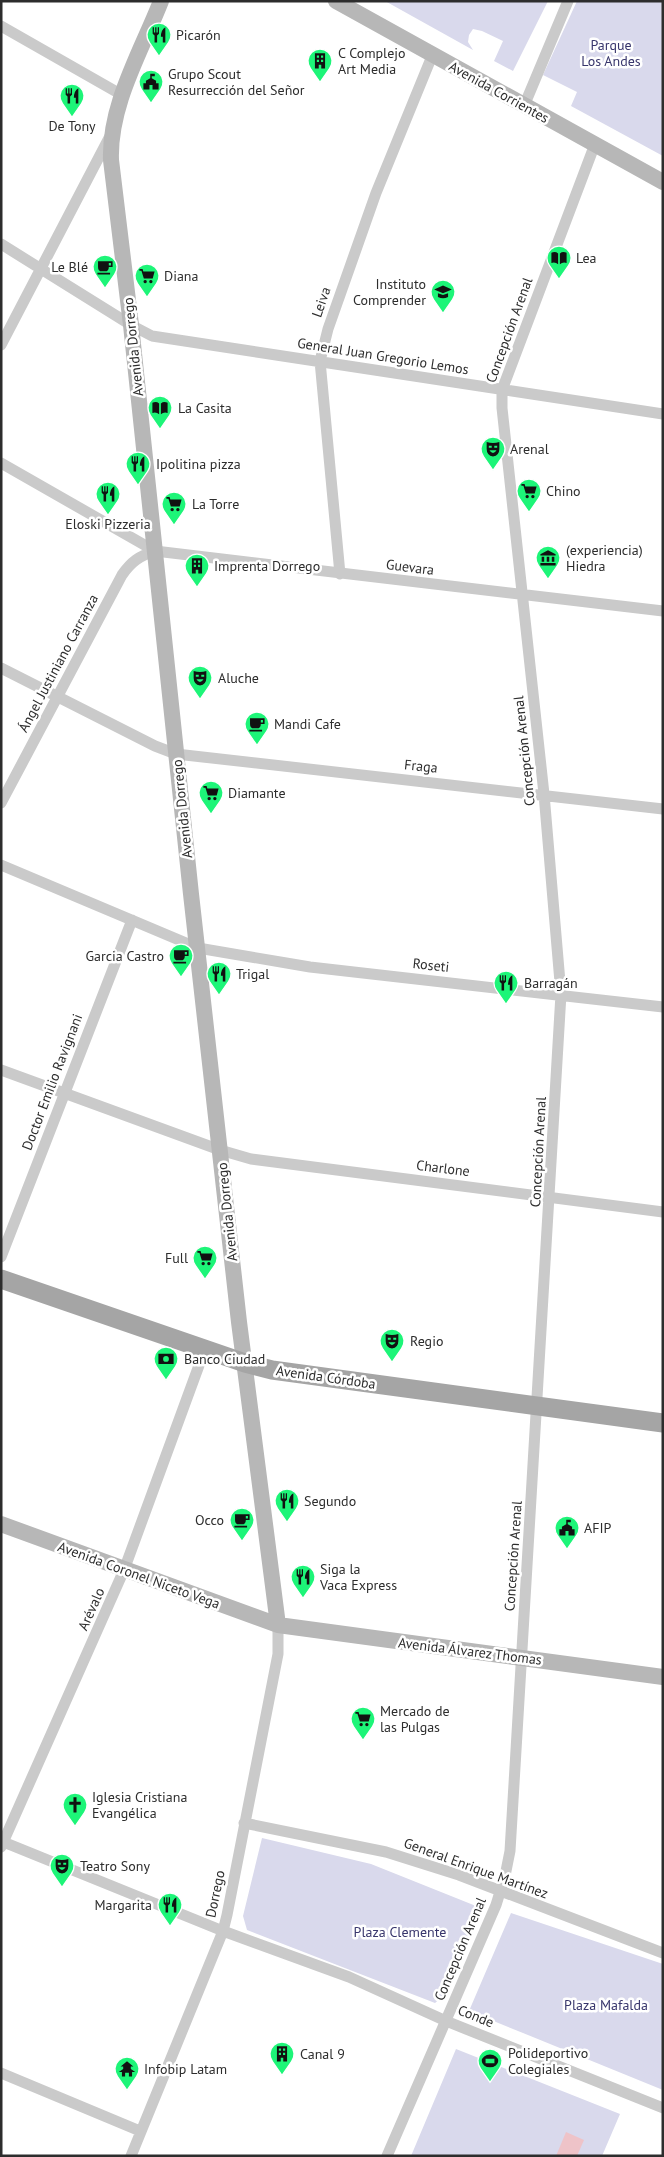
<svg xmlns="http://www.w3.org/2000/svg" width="664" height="2157" font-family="'PT Sans',sans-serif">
  <rect width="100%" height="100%" fill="#fff"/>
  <path fill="#d9d9ec" d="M385,1H548L513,71L494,61L503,41L482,31L473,29L469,35L468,42L473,50Z
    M577,1H663V156L571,106L577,92L543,75Z
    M262,1838L371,1864L476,1906L478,1913L443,1996L435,2003L247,1930L243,1916Z
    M511,1913L663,1964V2090L469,2011Z
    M456,2049L620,2114L602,2156H411Z"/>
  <path fill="#eec3c8" d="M566,2132L584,2140L577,2156H556Z"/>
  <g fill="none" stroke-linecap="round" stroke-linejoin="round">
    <path stroke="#cacaca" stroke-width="11" d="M1,26L122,95
      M524,106L568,1
      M1,244L131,325L152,336L663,414
      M1,345L110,136
      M1,463L155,551L663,611
      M340,574L320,361L328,329L376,193L432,56
      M1,668L155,746L176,754L663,809
      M1,803L122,575C131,562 139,556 155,551
      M1,865L198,948L310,967L663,1007
      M1,1070L220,1150L251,1159L663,1212
      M1,1257L132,920
      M244,1823L386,1852L459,1875L663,1953
      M1,1841L223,1931L349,1977L446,2021L663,2108
      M1,1847L124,1570L205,1349
      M1,2073L140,2131
      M131,2156L223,1931L227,1915L278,1654V1625
      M387,2156L496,1905L505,1876L510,1851L561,994L544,794L502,408V390L595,144"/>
    <path stroke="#b7b7b7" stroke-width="16" d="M161,1C141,52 109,105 111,160L131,325L191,894L239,1322L278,1625
      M336,1L663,182
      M1,1524L278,1625L663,1677"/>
    <path stroke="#a5a5a5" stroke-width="19" d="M1,1279L245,1363L272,1370L663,1423"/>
  </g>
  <defs>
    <symbol id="restaurant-pin" viewBox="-11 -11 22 30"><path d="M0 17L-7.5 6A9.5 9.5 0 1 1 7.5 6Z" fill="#1df578" stroke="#fff"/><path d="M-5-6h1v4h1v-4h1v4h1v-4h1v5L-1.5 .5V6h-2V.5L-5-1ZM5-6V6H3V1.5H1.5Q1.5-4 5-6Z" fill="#111"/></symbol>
    <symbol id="building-pin" viewBox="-11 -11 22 30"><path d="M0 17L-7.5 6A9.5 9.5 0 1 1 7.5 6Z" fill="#1df578" stroke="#fff"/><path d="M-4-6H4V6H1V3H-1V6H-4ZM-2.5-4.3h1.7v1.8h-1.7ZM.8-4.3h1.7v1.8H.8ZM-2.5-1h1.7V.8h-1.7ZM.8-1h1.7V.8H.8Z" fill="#111"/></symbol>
    <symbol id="civic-pin" viewBox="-11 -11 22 30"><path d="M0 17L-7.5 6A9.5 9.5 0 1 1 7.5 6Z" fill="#1df578" stroke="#fff"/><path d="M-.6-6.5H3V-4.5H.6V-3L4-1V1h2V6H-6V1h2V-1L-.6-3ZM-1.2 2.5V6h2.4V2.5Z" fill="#111"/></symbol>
    <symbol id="library-pin" viewBox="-11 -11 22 30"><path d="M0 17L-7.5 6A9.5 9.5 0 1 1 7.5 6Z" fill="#1df578" stroke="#fff"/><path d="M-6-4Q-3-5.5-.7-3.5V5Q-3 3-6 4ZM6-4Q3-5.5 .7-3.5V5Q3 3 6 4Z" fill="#111"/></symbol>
    <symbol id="cafe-pin" viewBox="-11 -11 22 30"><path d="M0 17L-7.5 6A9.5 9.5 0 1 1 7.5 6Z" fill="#1df578" stroke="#fff"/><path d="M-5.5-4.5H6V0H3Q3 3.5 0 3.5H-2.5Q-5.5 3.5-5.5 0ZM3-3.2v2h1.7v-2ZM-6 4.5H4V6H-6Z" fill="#111"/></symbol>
    <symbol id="supermarket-pin" viewBox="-11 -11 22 30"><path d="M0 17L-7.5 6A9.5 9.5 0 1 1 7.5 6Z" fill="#1df578" stroke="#fff"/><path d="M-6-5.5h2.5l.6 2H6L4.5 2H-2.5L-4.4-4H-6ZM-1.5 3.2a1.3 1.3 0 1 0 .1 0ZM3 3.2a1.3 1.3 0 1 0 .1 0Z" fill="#111"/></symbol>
    <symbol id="school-pin" viewBox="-11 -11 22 30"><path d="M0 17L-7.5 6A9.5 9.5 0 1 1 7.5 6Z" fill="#1df578" stroke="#fff"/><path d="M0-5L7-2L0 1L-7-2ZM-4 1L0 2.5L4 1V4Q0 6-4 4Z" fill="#111"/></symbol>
    <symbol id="theatre-pin" viewBox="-11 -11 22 30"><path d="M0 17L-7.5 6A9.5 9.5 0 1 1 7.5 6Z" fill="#1df578" stroke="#fff"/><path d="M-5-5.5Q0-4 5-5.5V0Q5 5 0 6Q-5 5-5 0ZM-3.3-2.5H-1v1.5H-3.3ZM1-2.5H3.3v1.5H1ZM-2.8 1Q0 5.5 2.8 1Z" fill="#111"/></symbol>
    <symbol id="museum-pin" viewBox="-11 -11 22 30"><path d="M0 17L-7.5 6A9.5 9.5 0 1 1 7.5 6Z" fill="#1df578" stroke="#fff"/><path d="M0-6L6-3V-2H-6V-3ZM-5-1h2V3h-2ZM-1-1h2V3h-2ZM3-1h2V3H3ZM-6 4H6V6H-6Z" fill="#111"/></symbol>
    <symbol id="bank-pin" viewBox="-11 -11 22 30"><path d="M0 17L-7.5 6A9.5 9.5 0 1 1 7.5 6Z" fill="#1df578" stroke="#fff"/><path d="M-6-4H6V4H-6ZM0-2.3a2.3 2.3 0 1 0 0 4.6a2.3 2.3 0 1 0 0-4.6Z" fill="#111"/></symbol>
    <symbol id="church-pin" viewBox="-11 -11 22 30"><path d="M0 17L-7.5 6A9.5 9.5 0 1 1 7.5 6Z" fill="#1df578" stroke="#fff"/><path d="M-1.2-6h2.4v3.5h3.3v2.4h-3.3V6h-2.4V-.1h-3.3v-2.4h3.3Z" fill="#111"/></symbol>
    <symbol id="stadium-pin" viewBox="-11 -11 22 30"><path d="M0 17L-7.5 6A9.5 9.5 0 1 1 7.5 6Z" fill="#1df578" stroke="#fff"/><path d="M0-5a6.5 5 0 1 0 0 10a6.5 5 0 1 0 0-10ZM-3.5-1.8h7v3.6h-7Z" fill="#111"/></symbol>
    <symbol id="temple-pin" viewBox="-11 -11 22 30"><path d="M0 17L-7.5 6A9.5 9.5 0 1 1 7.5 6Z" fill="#1df578" stroke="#fff"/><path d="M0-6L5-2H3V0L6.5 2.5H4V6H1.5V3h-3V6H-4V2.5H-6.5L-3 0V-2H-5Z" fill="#111"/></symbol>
  </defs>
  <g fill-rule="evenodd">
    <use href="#restaurant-pin" x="145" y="21" width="28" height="38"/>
    <use href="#building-pin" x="306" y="47" width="28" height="38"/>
    <use href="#civic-pin" x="137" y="68" width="28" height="38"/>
    <use href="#restaurant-pin" x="58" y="82" width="28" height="38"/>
    <use href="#library-pin" x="545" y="244" width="28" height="38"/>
    <use href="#cafe-pin" x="91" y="253" width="28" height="38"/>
    <use href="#supermarket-pin" x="133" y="262" width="28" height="38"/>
    <use href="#school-pin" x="429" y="278" width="28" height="38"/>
    <use href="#library-pin" x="146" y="394" width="28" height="38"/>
    <use href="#theatre-pin" x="479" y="435" width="28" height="38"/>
    <use href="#restaurant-pin" x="124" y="450" width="28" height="38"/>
    <use href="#supermarket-pin" x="515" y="477" width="28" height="38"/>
    <use href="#restaurant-pin" x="94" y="480" width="28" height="38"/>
    <use href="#supermarket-pin" x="160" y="490" width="28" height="38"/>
    <use href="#museum-pin" x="534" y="544" width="28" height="38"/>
    <use href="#building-pin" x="183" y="552" width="28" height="38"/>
    <use href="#theatre-pin" x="186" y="664" width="28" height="38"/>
    <use href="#cafe-pin" x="243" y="710" width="28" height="38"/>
    <use href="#supermarket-pin" x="197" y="779" width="28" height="38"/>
    <use href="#cafe-pin" x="167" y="942" width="28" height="38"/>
    <use href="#restaurant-pin" x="205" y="960" width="28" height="38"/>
    <use href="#restaurant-pin" x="492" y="969" width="28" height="38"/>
    <use href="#supermarket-pin" x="191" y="1244" width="28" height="38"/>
    <use href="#theatre-pin" x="378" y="1327" width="28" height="38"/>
    <use href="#bank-pin" x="152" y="1345" width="28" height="38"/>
    <use href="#restaurant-pin" x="273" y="1487" width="28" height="38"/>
    <use href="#cafe-pin" x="228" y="1506" width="28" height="38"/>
    <use href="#civic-pin" x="553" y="1514" width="28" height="38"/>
    <use href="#restaurant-pin" x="289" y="1563" width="28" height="38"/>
    <use href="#supermarket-pin" x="349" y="1705" width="28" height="38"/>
    <use href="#church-pin" x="61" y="1791" width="28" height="38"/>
    <use href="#theatre-pin" x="48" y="1852" width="28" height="38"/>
    <use href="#restaurant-pin" x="156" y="1891" width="28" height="38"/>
    <use href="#building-pin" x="268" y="2040" width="28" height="38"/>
    <use href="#stadium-pin" x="476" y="2047" width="28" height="38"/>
    <use href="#temple-pin" x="113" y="2055" width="28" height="38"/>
  </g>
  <g text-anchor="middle" stroke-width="5" stroke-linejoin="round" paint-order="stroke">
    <g font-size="14" fill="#2d2d2d" stroke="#fff" text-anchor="start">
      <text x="176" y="40">Picarón</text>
      <text x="338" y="58">C Complejo<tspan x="338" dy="16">Art Media</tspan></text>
      <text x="168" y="79">Grupo Scout<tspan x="168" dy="16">Resurrección del Señor</tspan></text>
      <text x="72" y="131" text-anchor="middle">De Tony</text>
      <text x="576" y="263">Lea</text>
      <text x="88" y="272" text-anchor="end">Le Blé</text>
      <text x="164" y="281">Diana</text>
      <text x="426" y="289" text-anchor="end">Instituto<tspan x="426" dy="16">Comprender</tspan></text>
      <text x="178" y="413">La Casita</text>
      <text x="510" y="454">Arenal</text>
      <text x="156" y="469">Ipolitina pizza</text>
      <text x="546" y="496">Chino</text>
      <text x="192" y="509">La Torre</text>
      <text x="108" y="529" text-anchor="middle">Eloski Pizzeria</text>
      <text x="566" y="555">(experiencia)<tspan x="566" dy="16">Hiedra</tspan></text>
      <text x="214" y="571">Imprenta Dorrego</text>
      <text x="218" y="683">Aluche</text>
      <text x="274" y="729">Mandi Cafe</text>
      <text x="228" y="798">Diamante</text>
      <text x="164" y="961" text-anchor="end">Garcia Castro</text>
      <text x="236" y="979">Trigal</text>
      <text x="524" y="988">Barragán</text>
      <text x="188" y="1263" text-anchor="end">Full</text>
      <text x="410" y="1346">Regio</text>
      <text x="184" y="1364">Banco Ciudad</text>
      <text x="304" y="1506">Segundo</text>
      <text x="224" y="1525" text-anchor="end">Occo</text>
      <text x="584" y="1533">AFIP</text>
      <text x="320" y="1574">Siga la<tspan x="320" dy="16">Vaca Express</tspan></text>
      <text x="380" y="1716">Mercado de<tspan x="380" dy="16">las Pulgas</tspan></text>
      <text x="92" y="1802">Iglesia Cristiana<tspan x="92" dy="16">Evangélica</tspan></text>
      <text x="80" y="1871">Teatro Sony</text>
      <text x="152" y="1910" text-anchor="end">Margarita</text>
      <text x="508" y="2058">Polideportivo<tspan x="508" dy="16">Colegiales</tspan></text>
      <text x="300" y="2059">Canal 9</text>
      <text x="144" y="2074">Infobip Latam</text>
    </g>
    <g font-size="14" fill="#38366c" stroke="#fff">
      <text x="611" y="50">Parque<tspan x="611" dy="16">Los Andes</tspan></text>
      <text x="400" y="1937">Plaza Clemente</text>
      <text x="606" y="2010">Plaza Mafalda</text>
    </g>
    <g font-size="14" fill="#2d2d2d" stroke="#fff">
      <text transform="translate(499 92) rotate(29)" y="5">Avenida Corrientes</text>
      <text transform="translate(321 302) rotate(-71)" y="5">Leiva</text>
      <text transform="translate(509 330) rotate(-70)" y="5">Concepción Arenal</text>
      <text transform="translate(133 347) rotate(-96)" y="5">Avenida Dorrego</text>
      <text transform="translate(383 356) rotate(9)" y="5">General Juan Gregorio Lemos</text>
      <text transform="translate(410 567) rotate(7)" y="5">Guevara</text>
      <text transform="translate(58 663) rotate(-62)" y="5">Ángel Justiniano Carranza</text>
      <text transform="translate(524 751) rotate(-96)" y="5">Concepción Arenal</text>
      <text transform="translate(421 766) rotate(6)" y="5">Fraga</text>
      <text transform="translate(182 809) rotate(-96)" y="5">Avenida Dorrego</text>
      <text transform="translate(431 965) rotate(6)" y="5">Roseti</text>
      <text transform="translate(52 1082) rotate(-69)" y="5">Doctor Emilio Ravignani</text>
      <text transform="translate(538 1152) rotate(-87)" y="5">Concepción Arenal</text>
      <text transform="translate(443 1168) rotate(7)" y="5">Charlone</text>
      <text transform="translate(227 1212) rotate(-96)" y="5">Avenida Dorrego</text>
      <text transform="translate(326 1377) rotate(8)" y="5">Avenida Córdoba</text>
      <text transform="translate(513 1556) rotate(-86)" y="5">Concepción Arenal</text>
      <text transform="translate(139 1575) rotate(20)" y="5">Avenida Coronel Niceto Vega</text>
      <text transform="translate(91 1609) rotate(-66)" y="5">Arévalo</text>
      <text transform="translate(470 1651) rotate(7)" y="5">Avenida Álvarez Thomas</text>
      <text transform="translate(476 1868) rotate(20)" y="5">General Enrique Martínez</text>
      <text transform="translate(215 1894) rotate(-78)" y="5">Dorrego</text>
      <text transform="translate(460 1949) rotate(-67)" y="5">Concepción Arenal</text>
      <text transform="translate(476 2016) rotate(22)" y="5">Conde</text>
    </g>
  </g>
  <rect width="664" height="2157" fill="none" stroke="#2d2d2d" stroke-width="5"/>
</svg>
